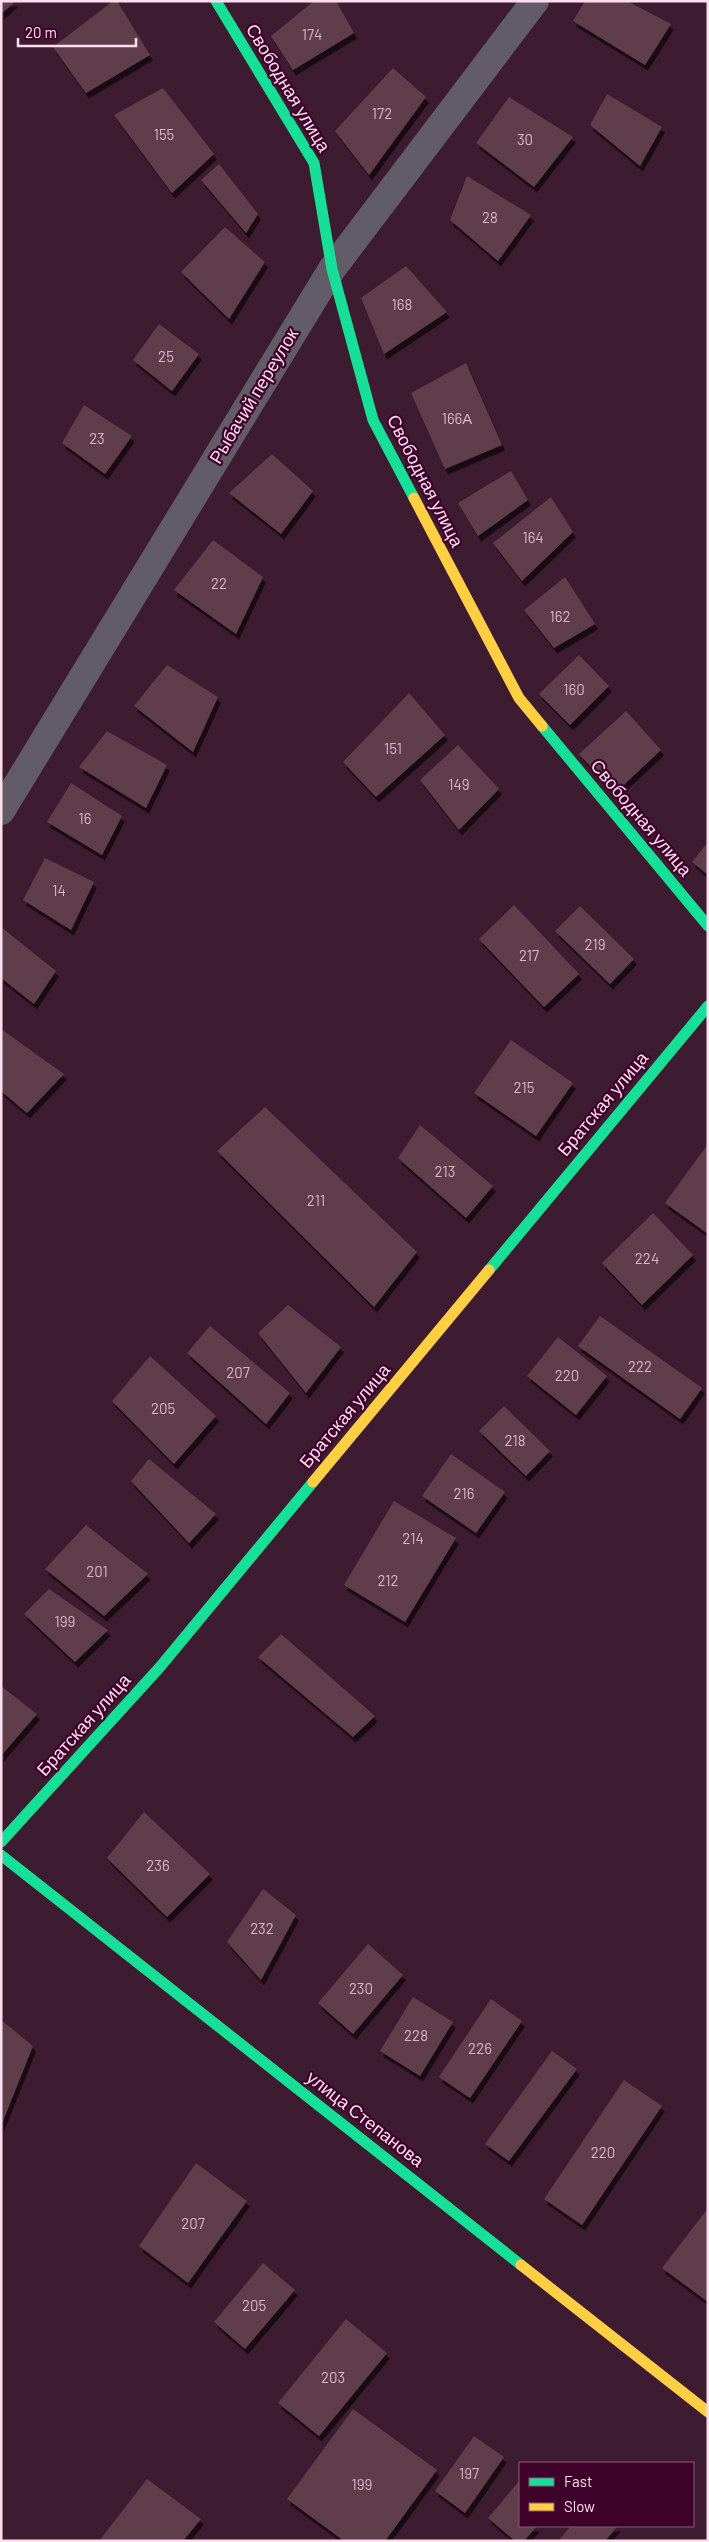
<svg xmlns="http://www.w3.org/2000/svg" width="709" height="2542" font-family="Barlow,sans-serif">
  <defs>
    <filter id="shadow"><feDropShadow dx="3" dy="5.5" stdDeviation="0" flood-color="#0009"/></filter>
  </defs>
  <rect width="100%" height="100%" fill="#3d1b31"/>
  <path fill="#5e3d4c" filter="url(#shadow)" d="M1,1H16L1,14Z
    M113,1H117L150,55L86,93L53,47Z
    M314,1H336L354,33L293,70L271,36Z
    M585,1H627L671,24L645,65L573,21Z
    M393,68L426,97L369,175L335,131Z
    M163,88L214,154L172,193L114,115Z
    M607,94L662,127L640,166L590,125Z
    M509,97L573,137L534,187L476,143Z
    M219,164L258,214L246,233L201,180Z
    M467,176L531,215L498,261L450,220Z
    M225,227L265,262L229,319L181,272Z
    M406,266L447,312L384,354L361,298Z
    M159,324L199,354L172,391L133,360Z
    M466,363L502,445L445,469L411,393Z
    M84,405L132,436L105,474L62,443Z
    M272,454L313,491L281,534L229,493Z
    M511,471L528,500L478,536L458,503Z
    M551,497L573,532L522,581L493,543Z
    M213,540L263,577L236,634L174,590Z
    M565,577L595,624L554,648L524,610Z
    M579,655L609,686L570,725L539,694Z
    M167,665L218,697L193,752L134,706Z
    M409,693L445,735L376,797L343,762Z
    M626,711L661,750L615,793L579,754Z
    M107,731L167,765L146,808L79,767Z
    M458,745L499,789L459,830L420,780Z
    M71,783L122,816L102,855L47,822Z
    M708,842V875L692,862Z
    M45,858L94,882L71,930L23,900Z
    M514,905L579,974L544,1007L479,939Z
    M580,906L634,959L610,984L555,931Z
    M1,927L56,971L34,1004L1,978Z
    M1,1029L64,1074L27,1113L1,1091Z
    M511,1040L573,1083L536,1136L474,1093Z
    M265,1107L417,1252L374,1307L217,1151Z
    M420,1125L493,1186L466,1218L398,1158Z
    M708,1144V1234L665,1203Z
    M653,1213L693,1255L642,1305L602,1263Z
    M288,1305L341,1347L306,1393L258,1333Z
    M600,1316L702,1388L680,1419L578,1346Z
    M210,1326L290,1393L266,1424L187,1353Z
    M558,1337L607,1376L576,1415L527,1376Z
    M150,1356L216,1416L174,1464L112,1401Z
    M504,1406L550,1451L526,1476L479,1431Z
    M451,1454L505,1492L476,1533L422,1496Z
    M149,1459L216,1514L189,1543L131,1481Z
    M394,1501L456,1538L405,1622L344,1585Z
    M86,1525L148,1574L104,1616L45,1569Z
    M49,1589L108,1630L75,1662L24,1614Z
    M281,1634L375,1716L353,1737L258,1657Z
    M1,1686L37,1714L1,1756Z
    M144,1812L210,1874L167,1917L107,1858Z
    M263,1889L296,1915L261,1980L227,1942Z
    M368,1944L403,1975L353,2034L318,2003Z
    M413,1997L453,2022L420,2076L380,2051Z
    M491,1999L522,2021L470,2098L439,2077Z
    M1,2020L33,2046L1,2126Z
    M552,2051L577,2069L509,2161L485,2144Z
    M624,2080L662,2106L582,2225L544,2199Z
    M196,2163L247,2201L188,2283L139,2246Z
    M708,2208V2302L662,2268Z
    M263,2263L295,2290L245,2349L214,2322Z
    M346,2319L387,2353L319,2436L278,2403Z
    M353,2409L437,2470L385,2541H344L287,2499Z
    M474,2436L504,2457L465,2513L435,2491Z
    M147,2479L201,2519L183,2541H99Z
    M520,2480V2526H537L524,2541H515L488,2518Z
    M571,2526H618L605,2541H558Z"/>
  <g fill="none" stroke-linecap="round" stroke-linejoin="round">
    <path stroke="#625c68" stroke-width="28" d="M1,811L332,269L535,1"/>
    <path stroke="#16e098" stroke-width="11" d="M216,1L314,163L332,269L373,420L414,498
      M542,726L708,926
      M489,1270L708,1006
      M1,1842L160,1667L313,1482
      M1,1855L521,2265"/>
    <path stroke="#ffcf43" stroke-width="11" d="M414,498L519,698L542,726
      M313,1482L489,1270
      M521,2265L708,2412"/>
  </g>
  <g text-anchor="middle" stroke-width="4.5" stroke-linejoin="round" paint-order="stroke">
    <g font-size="15" fill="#d5b6c6">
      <text x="312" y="40">174</text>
      <text x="382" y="119">172</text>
      <text x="164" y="140">155</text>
      <text x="525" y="145">30</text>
      <text x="490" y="223">28</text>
      <text x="402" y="310">168</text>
      <text x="166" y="362">25</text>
      <text x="457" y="424">166А</text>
      <text x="97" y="444">23</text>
      <text x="533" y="543">164</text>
      <text x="219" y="589">22</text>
      <text x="560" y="622">162</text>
      <text x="574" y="695">160</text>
      <text x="393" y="754">151</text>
      <text x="459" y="790">149</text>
      <text x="85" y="824">16</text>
      <text x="59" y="896">14</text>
      <text x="595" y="950">219</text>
      <text x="529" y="961">217</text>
      <text x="524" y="1093">215</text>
      <text x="445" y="1177">213</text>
      <text x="316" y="1206">211</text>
      <text x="647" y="1264">224</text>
      <text x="640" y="1372">222</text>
      <text x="238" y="1378">207</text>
      <text x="567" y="1381">220</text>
      <text x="163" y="1414">205</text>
      <text x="515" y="1446">218</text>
      <text x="464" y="1499">216</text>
      <text x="413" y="1544">214</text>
      <text x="97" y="1577">201</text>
      <text x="388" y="1586">212</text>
      <text x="65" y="1627">199</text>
      <text x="158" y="1871">236</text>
      <text x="262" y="1934">232</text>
      <text x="361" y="1994">230</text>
      <text x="416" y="2041">228</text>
      <text x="480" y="2054">226</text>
      <text x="603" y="2158">220</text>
      <text x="193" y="2229">207</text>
      <text x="254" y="2311">205</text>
      <text x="333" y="2383">203</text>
      <text x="469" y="2479">197</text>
      <text x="362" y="2490">199</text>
    </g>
    <g font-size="18" fill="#fddeee" stroke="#3f022b">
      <text transform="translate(288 88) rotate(59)" y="6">Свободная улица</text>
      <text transform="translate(254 396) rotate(-59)" y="6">Рыбачий переулок</text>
      <text transform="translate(425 481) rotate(63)" y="6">Свободная улица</text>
      <text transform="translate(641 818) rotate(50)" y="6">Свободная улица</text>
      <text transform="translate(603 1104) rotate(-50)" y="6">Братская улица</text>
      <text transform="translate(345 1416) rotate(-50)" y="6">Братская улица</text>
      <text transform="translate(84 1725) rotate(-48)" y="6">Братская улица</text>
      <text transform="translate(365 2119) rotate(38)" y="6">улица Степанова</text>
    </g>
  </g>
  <rect width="709" height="2542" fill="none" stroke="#fddeee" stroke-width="5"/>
  <rect x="519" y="2462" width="175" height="65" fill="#3f022b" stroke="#8b5a79"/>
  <rect x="529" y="2478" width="25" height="8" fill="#16e098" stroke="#8b5a79"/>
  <text x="564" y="2487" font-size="15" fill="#fddeee">Fast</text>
  <rect x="529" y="2503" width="25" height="8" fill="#ffcf43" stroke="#8b5a79"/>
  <text x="564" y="2512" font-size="15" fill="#fddeee">Slow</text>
  <path d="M18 38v8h118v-8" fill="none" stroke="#fddeee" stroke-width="2.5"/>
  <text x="25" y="38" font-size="15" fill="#fddeee" stroke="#3f022b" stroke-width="4" paint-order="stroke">20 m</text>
</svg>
